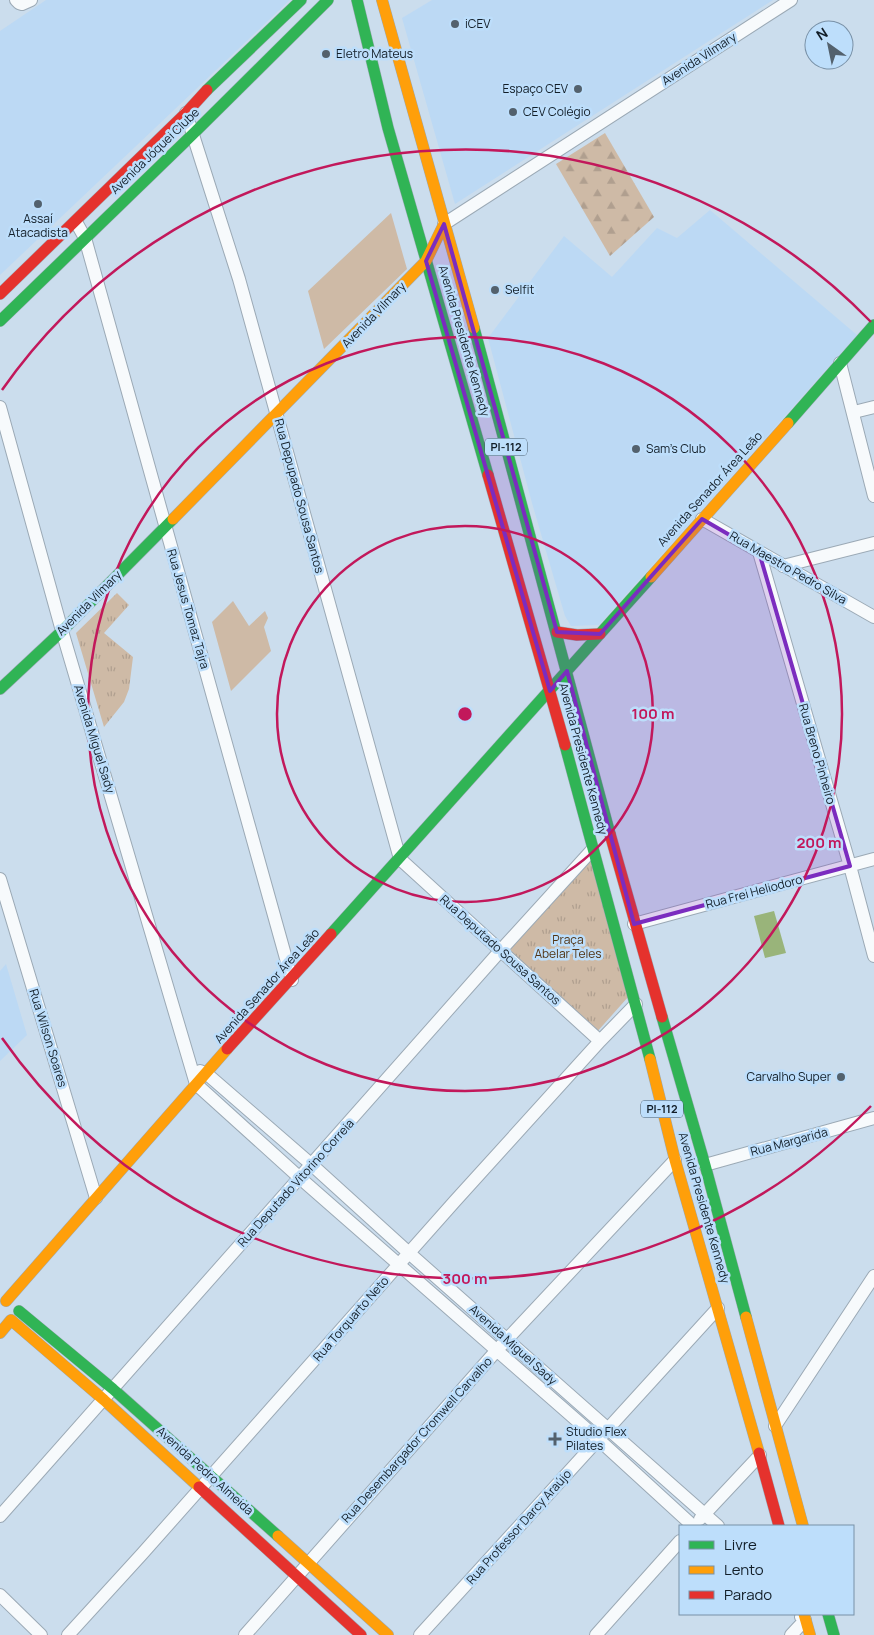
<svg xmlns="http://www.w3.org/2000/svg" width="874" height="1635" font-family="Manrope,sans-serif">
  <defs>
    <pattern id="forest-firs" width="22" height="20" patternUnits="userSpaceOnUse" patternTransform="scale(1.25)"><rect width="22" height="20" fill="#cebaa6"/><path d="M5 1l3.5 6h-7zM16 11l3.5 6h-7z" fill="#b09f8f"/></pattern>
    <pattern id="park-tufts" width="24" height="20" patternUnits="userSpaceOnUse" patternTransform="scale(1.25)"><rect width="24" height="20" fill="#cebaa6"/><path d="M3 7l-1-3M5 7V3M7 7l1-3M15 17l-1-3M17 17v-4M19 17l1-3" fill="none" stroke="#b09f8f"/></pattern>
  </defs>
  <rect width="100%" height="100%" fill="#cbdded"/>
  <path fill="#bcd9f4" d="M46,0H290L0,275V31Z
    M432,0H773L455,204L402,18Z
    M710,210L857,335L599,625L571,626L565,616L532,503L488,338L564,236L612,277L657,228L677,238Z
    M6,964L27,1035L0,1061V971Z"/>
  <path fill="#cebaa6" d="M391,213L407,269L324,349L308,291Z
    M233,601L249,626L265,611L268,618L264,627L271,651L231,691L212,622Z"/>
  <path fill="url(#forest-firs)" d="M605,133L654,217L610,256L556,164Z"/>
  <path fill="url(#park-tufts)" d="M117,593L129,605L104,633L133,657L129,689L124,702L104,727L76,633Z
    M592,850L629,996L596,1033L501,950Z"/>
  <path fill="#99b47a" d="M774,911L786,953L765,958L754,916Z"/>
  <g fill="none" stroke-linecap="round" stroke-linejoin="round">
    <defs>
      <path id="street" d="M16,0L19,3L22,4L31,0
        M186,113L239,279L400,859L600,1041
        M76,222L85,238L292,980
        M444,224L791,0
        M840,363L874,496
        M0,407L62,631L196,1084L300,1178L598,1439L693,1526
        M854,412L874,407
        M702,519L874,617
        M759,552L850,866L874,956
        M783,566L874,543
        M0,879L96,1198
        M634,924L874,859
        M200,1071L207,1074L312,1165L409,1253L718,1526
        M705,1165L874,1118
        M775,1426L874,1276
        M0,1516L501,950L592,850
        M700,1519L760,1455
        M0,1595L41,1635
        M68,1635L142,1554L455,1201L600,1041L636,1004
        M245,1635L497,1350L675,1160
        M420,1635L718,1308
        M596,1635L680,1541
        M791,1635L805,1620L801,1617"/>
      <path id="fast" d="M357,0L388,128L488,475
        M207,90L301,0
        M0,321L192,135L328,0
        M474,328L610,834
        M788,423L874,325
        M0,689L62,631L173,519
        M565,745L650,1059
        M331,934L651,577
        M662,1017L705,1165L746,1317
        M19,1311L113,1389L278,1536
        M828,1614L834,1635"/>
      <path id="slow" d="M382,0L474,328
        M173,519L426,261L444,224
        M651,577L788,423
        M650,1059L675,1160L759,1453
        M6,1301L227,1049
        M746,1317L803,1526
        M0,1333L11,1320L104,1400L199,1487
        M278,1536L388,1635
        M804,1614L810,1635"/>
      <path id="jam" d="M0,294L186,113L207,90
        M488,475L565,745
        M557,632L577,635L600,634
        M610,834L662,1017
        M227,1049L331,934
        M759,1453L779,1526
        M199,1487L361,1635"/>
    </defs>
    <use href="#street" stroke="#9ba9b5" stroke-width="14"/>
    <use href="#fast" stroke="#9ba9b5" stroke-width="12"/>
    <use href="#slow" stroke="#9ba9b5" stroke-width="12"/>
    <use href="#jam" stroke="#9ba9b5" stroke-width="12"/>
    <use href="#street" stroke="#f7fafc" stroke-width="12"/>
    <use href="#fast" stroke="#30b455" stroke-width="11"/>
    <use href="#slow" stroke="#ff9f0a" stroke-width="11"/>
    <use href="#jam" stroke="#e5322d" stroke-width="11"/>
  </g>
  <path fill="#7b2cbf" fill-opacity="0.2" stroke="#7b2cbf" stroke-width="4" stroke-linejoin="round" d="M444,224L557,632L600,634L702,519L759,552L850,866L634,924L567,671L550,691L426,261Z"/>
  <g fill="none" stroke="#c2185b" stroke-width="2.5">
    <circle cx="465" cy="714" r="188"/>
    <circle cx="465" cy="714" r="377"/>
    <path d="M871 1106A565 565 0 0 1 2 1038M2 390A565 565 0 0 1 871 322"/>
  </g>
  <g fill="#53616d" stroke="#bddefb" stroke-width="2">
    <circle cx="455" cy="24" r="5"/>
    <circle cx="326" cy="54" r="5"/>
    <circle cx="578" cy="89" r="5"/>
    <circle cx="513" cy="112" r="5"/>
    <circle cx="38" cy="204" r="5"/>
    <circle cx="495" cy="290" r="5"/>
    <circle cx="636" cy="449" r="5"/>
    <circle cx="841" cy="1077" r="5"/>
    <path d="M552.5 1431.5h5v5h5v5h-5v5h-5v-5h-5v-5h5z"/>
  </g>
  <g text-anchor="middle" stroke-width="5" stroke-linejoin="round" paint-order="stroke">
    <g fill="#bddefb" stroke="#455867" stroke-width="1">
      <rect x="485" y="438.5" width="42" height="17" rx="4"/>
      <rect x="641" y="1100.5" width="42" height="17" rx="4"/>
    </g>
    <g font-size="11" font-weight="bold" fill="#121e28">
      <text x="506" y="451">PI-112</text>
      <text x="662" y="1113">PI-112</text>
    </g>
    <g font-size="12" fill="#121e28" stroke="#bddefb" text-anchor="start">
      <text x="465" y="28">iCEV</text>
      <text x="336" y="58">Eletro Mateus</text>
      <text x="568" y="93" text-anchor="end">Espaço CEV</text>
      <text x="523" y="116">CEV Colégio</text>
      <text x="38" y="223" text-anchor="middle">Assaí<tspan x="38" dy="14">Atacadista</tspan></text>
      <text x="505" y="294">Selfit</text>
      <text x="646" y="453">Sam's Club</text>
      <text x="831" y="1081" text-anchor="end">Carvalho Super</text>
      <text x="566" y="1436">Studio Flex<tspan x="566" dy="14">Pilates</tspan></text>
    </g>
    <g font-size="12" fill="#121e28" stroke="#bddefb">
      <text transform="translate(699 59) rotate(-33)" y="4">Avenida Vilmary</text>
      <text transform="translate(155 151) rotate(-44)" y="4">Avenida Jóquei Clube</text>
      <text transform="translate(374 315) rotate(-46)" y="4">Avenida Vilmary</text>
      <text transform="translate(464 341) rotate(74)" y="4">Avenida Presidente Kennedy</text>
      <text transform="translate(710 489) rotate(-48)" y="4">Avenida Senador Área Leão</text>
      <text transform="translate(299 496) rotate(75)" y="4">Rua Depupado Sousa Santos</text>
      <text transform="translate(788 568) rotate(30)" y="4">Rua Maestro Pedro Silva</text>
      <text transform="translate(89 603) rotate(-45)" y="4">Avenida Vilmary</text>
      <text transform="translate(188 609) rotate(74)" y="4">Rua Jesus Tomaz Tajra</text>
      <text transform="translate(94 739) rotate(73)" y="4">Avenida Miguel Sady</text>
      <text transform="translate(817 754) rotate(74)" y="4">Rua Breno Pinheiro</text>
      <text transform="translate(583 759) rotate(75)" y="4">Avenida Presidente Kennedy</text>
      <text transform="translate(754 892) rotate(-15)" y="4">Rua Frei Heliodoro</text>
      <text transform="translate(500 950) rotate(42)" y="4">Rua Deputado Sousa Santos</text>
      <text transform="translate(267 986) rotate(-48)" y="4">Avenida Senador Área Leão</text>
      <text transform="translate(48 1038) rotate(73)" y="4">Rua Wilson Soares</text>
      <text transform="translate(789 1142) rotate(-15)" y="4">Rua Margarida</text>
      <text transform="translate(296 1183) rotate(-48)" y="4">Rua Deputado Vitorino Correia</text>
      <text transform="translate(704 1208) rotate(74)" y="4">Avenida Presidente Kennedy</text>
      <text transform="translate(351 1319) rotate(-49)" y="4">Rua Torquarto Neto</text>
      <text transform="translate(513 1345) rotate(42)" y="4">Avenida Miguel Sady</text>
      <text transform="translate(417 1440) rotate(-48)" y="4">Rua Desembargador Cromwell Carvalho</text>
      <text transform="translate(205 1471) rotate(42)" y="4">Avenida Pedro Almeida</text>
      <text transform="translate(519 1527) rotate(-48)" y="4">Rua Professor Darcy Araújo</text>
    </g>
    <g font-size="12" fill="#513414" stroke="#bddefb">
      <text x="568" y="944">Praça<tspan x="568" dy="14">Abelar Teles</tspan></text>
    </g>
  </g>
  <circle cx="465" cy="714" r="8" fill="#c2185b" stroke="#bddefb" stroke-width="2.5"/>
  <g font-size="15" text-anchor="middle" font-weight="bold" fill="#c2185b" stroke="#bddefb" stroke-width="5" stroke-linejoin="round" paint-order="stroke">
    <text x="653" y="719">100 m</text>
    <text x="819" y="848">200 m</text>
    <text x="465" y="1284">300 m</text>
  </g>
  <rect x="679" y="1525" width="175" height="90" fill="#bddefb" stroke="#7991a7"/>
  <rect x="689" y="1541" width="25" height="8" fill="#30b455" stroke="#7991a7"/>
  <text x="724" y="1550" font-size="15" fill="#121e28">Livre</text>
  <rect x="689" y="1566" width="25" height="8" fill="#ff9f0a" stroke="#7991a7"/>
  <text x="724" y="1575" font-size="15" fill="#121e28">Lento</text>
  <rect x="689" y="1591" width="25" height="8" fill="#e5322d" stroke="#7991a7"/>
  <text x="724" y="1600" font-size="15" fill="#121e28">Parado</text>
  <g transform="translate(829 45) rotate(327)"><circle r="24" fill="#bddefb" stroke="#7991a7"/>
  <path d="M0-4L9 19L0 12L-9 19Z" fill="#53616d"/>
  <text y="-8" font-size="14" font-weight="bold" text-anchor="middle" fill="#121e28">N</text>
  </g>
</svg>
